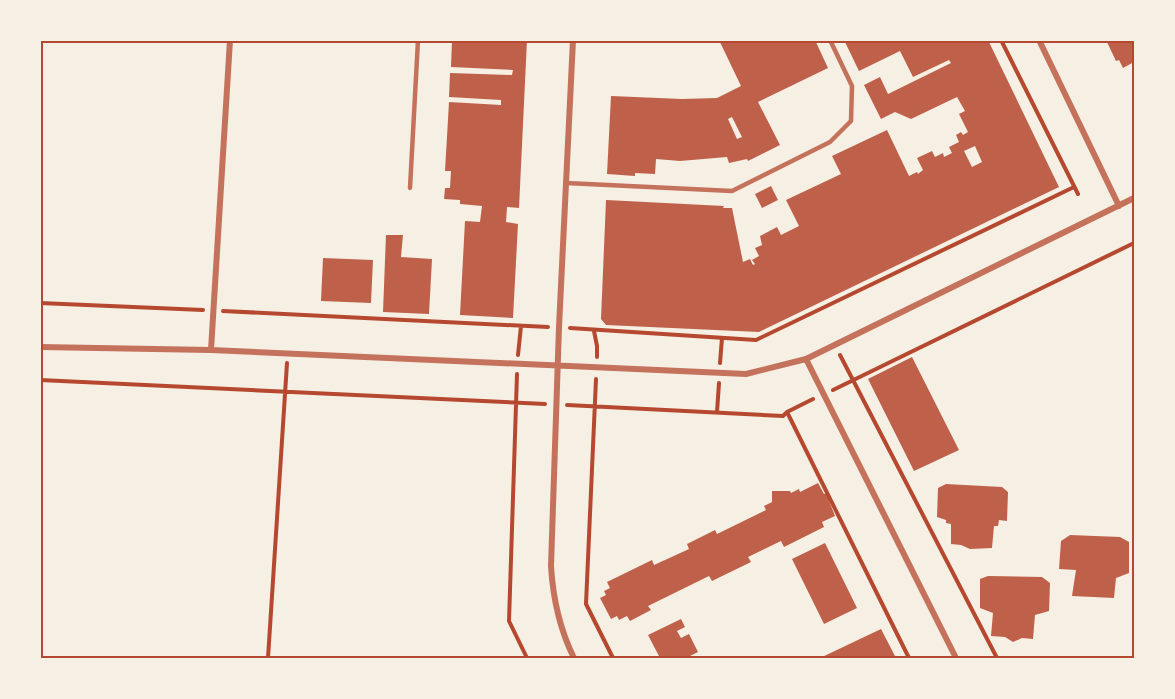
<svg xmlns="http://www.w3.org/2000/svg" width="1175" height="699" font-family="Barlow,sans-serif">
  <rect width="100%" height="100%" fill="#f6efe4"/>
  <path fill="#bf614a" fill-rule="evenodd" d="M452,40H527L519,208L507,207L506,222L518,224L513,318L460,315L465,221L480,222L482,206L460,204V200L444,199L445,188H450L451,171H445L449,102L501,105V100L449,97L450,73L512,75L513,70L451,67Z
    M719,40H815L828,68L758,102L780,145L748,161L747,159L729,163L727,157L680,161L656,159L655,174L635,173V176L607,174L611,96L682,99L717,98L741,86ZM732,117L742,137L737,139L728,119Z
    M844,40H988L1059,187L759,332L606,325L601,319L606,200L724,206L723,208H732L743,262L750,259L753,265L755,264L752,260L759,256L755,248L762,245L760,236L777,227L781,235L799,226L786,200L841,174L832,156L887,130L909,176L917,172L918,174L923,170L917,158L932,151L935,157L943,153L944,157L952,153L949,147L959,142L956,135L961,132L963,135L968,132L959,114L965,111L957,97L911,119L895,112L881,119L864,85L880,77L888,94L951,63L949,60L913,77L900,51L859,71ZM975,146L982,162L972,167L964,151Z
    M1106,40H1134V62L1123,68L1119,60L1116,61Z
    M771,186L778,200L762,208L755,194Z
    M386,235H403L401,257L432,259L429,314L383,312Z
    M323,258L373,260L371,303L321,301Z
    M912,357L959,450L914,471L868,379Z
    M818,483L824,494L826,493L835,516L822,522L824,527L784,547L781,541L748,557L751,562L712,581L709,576L648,606L651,610L630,621L627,616L619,620L617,616L611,619L600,598L606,595L604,591L610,588L607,582L652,560L654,565L689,549L687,544L715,530L717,534L766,510L764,506L772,502V491H790L791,493L799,489L800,492Z
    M946,484L1002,487L1008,492L1007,521L999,520L998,526H994L992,548L970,549L961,545L951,544V524L946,523V520L937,517L938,488Z
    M1070,535L1120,537L1129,542V573L1116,578L1114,598L1072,596L1076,570L1059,569L1061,541Z
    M825,543L857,608L824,624L792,559Z
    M988,576L1042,577L1050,583L1049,611L1035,615L1033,639L1022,638L1013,642L1005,637L991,636L993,613L980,608V579Z
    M681,619L685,627L677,631L681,638L689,634L698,652L688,657L689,658H660L648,635Z
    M881,629L896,658H820Z"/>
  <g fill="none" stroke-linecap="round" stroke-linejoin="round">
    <path stroke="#b5482f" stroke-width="4" d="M1001,40L1078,194
      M40,303L203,310
      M223,311L548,327
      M570,328L756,340L1074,187
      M594,331L597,346V357
      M518,355L521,326
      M840,355L997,658
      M720,363L722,338
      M517,374L509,621L527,658
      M596,379L586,604L613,658
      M40,380L545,404
      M833,390L1134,243
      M567,405L783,416L787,412L813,399
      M717,412L719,383
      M787,412L909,658
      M268,658L287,363"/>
    <path stroke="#c5725c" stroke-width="4.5" d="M566,183L732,191L830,142L851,121L852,86L830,40
      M410,188L418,40"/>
    <path stroke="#c5725c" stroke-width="6" d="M573,40L559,327L551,566C553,599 559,628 574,658
      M1039,40L1119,206
      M40,347L211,350L746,374L806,359L1134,198
      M211,350L230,40
      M806,359L956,658"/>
  </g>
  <rect width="1175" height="699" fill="none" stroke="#f6efe4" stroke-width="84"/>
  <rect x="42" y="42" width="1091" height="615" fill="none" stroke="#b5482f" stroke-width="2"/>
</svg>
